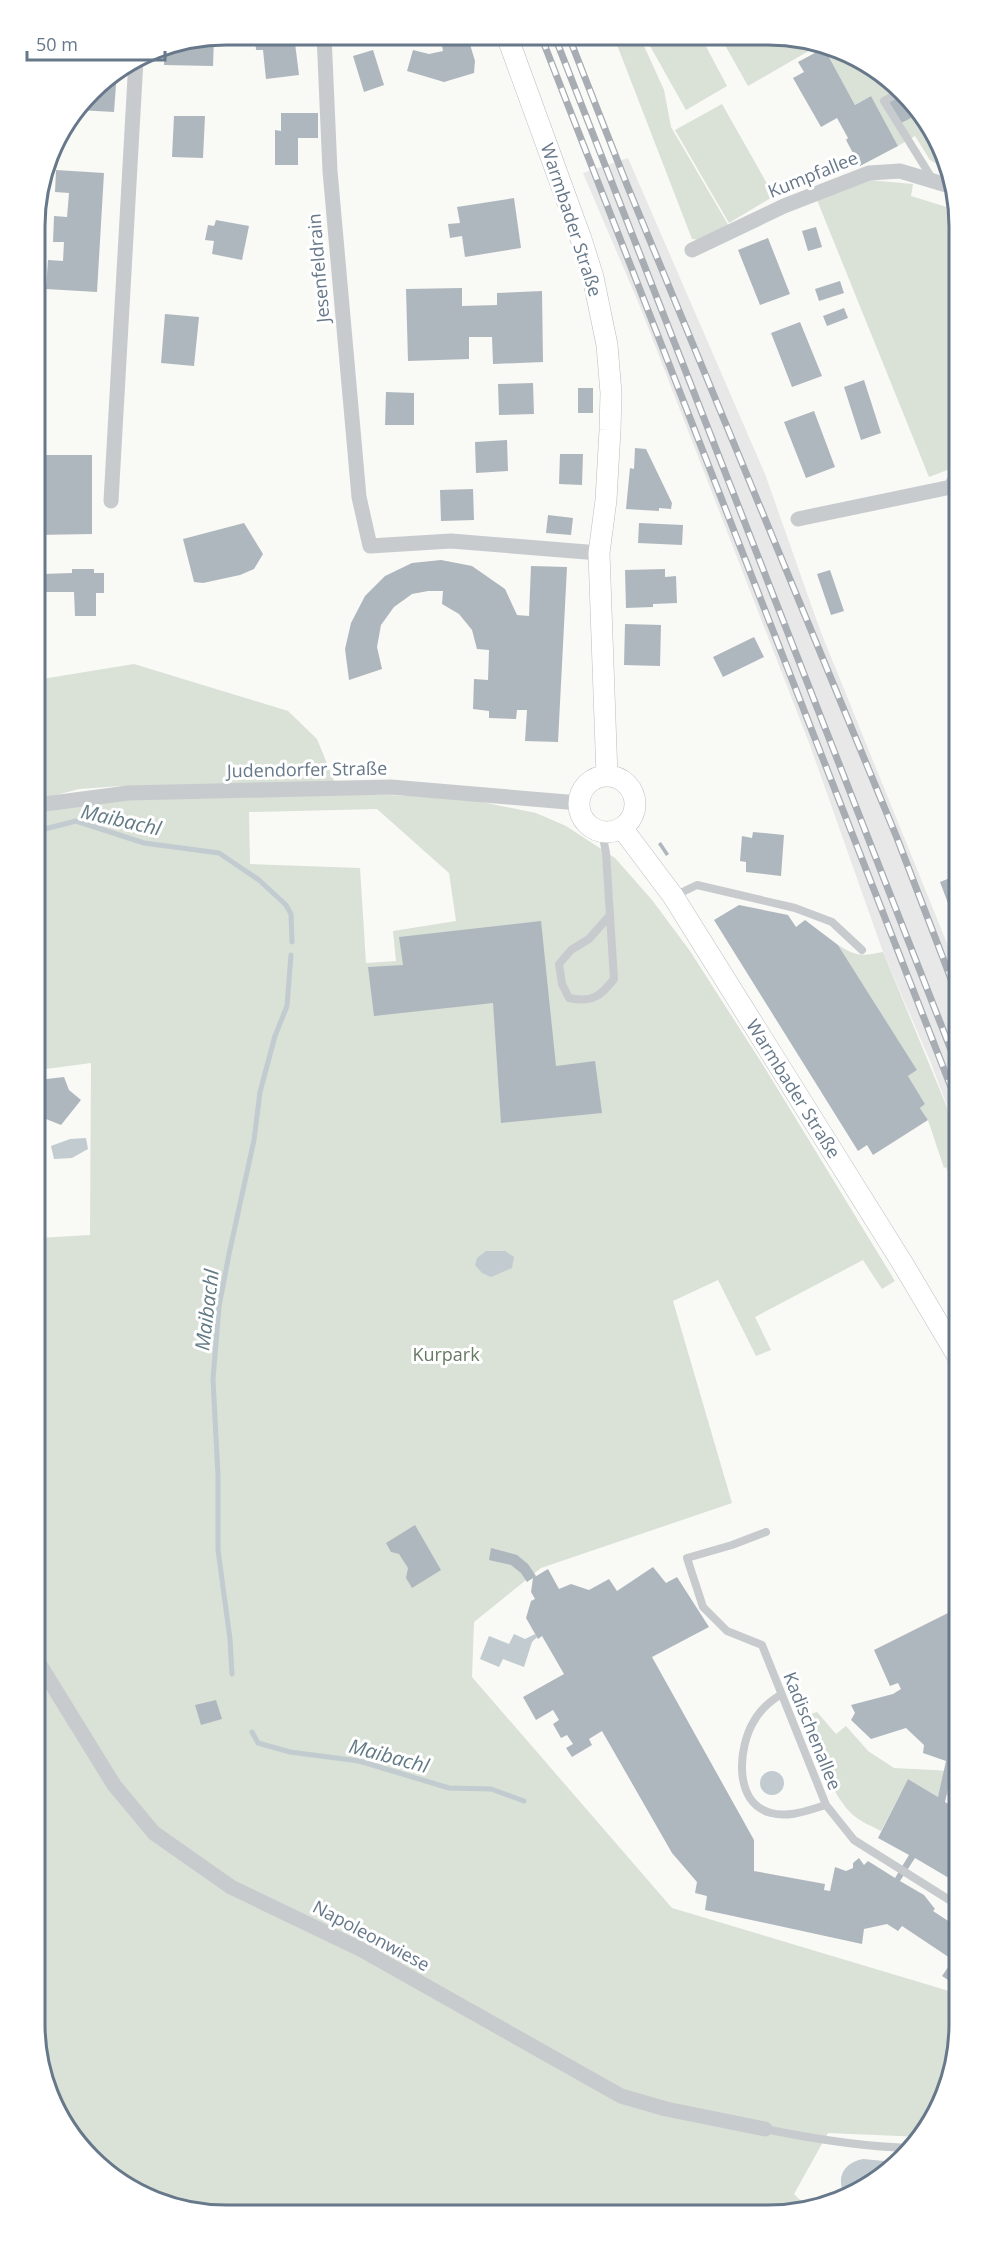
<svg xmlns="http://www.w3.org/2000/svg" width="994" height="2250" font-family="'Open Sans',sans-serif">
  <rect width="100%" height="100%" fill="#f9f9f6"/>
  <path fill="#e7e8e7" d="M628,158L765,474L820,630L955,963L956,1129L930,1061L883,952L811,748L639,304L583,173Z"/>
  <path fill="#dae1d7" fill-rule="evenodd" d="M614,37H640L664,90L671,127L730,228L702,240L692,239Z
    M645,37H701L727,86L686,110Z
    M721,38H805L819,45L748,86Z
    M824,48L895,82L927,120L952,173L930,160L915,136L898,146L871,96L855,105Z
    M722,104L774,196L729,223L675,130Z
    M869,180L913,184L911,196L953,209L954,460L950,469L929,477L817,200Z
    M134,664L288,711L317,739L339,793L462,798L536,813L566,826L615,858L652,900L690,951L763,1065L895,1281L882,1289L863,1260L755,1317L771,1350L756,1356L718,1280L673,1301L732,1503L541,1568L474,1622L472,1677L672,1908L959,1994V2037L945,2097L922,2137L828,2133L794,2194L809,2209L189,2212L99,2168L60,2120L41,2074L38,1238L90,1235L91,1063L38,1070L37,811L119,799L121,786L79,789L37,800L36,680ZM377,809L449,873L456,921L393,931L396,961L366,963L360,868L250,864L249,812Z
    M838,945C857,957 862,956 883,952L956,1129V1189L946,1167L944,1168L928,1120L920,1108L925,1104L908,1076L917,1070Z
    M817,1712L836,1734L846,1726L868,1751L894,1768L952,1771L958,1775V1801L940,1791L938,1797L908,1779L881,1831C872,1826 860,1822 852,1814C829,1793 817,1746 805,1716Z"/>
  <path fill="#c1cbd0" d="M86,1138L88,1149L72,1158L54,1159L51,1146L70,1139Z
    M486,1251H505L514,1257L512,1268L491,1277L482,1273L475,1265L477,1258Z
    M514,1634L525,1639L535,1634L537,1637L532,1642L524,1667L503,1659L499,1667L480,1659L489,1636L509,1644Z
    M760 1783a12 12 0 1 1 24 0a12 12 0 1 1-24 0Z
    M863,2159L884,2161L894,2165L874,2183L845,2196C836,2179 842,2163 863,2159Z"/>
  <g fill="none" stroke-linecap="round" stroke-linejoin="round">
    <path stroke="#c1cbd0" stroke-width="5" d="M37,831L76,821L144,843L219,853L259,880L286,905L291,914L292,942
      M232,1674L230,1639L218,1550V1476L213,1379L219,1307L229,1254L254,1140L260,1092L275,1036L287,1006L291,955
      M252,1732L258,1743L290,1752L359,1761L449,1788L491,1789L524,1801"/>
  </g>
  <path fill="#afb7be" d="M255,35H294L299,75L266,79L263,50H256Z
    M214,37L213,66L164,65L165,47Z
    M447,40L458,45L469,41L475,61L474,73L444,82L407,71L413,50L429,54L443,51L442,46Z
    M824,48L855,105L871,96L898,146L860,166L846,140L848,138L837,118L821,127L793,78L804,72L798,62Z
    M373,50L384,85L364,92L353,56Z
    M117,71L114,112L78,110L99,82Z
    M898,95L911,118L899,124L887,101Z
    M281,113H318V138H298V165H275V130L281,131Z
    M174,116H205L203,158L172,157Z
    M56,170L104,173L97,292L46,289L48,260L63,261L64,242H53L54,216L67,217L69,193L55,192Z
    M514,198L521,248L465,257L462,236L450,238L448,224L460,223L457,207Z
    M216,220L249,226L242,260L212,254L214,241L205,240L208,225L214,226Z
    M816,227L822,247L808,251L802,231Z
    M768,238L790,294L760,305L738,250Z
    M840,281L844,293L819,301L815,289Z
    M462,288V306L497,305V293L542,291L543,362L493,364L492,337H469V359L408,361L406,289Z
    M844,308L848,318L827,326L823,316Z
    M165,314L199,317L194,366L161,363Z
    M800,322L822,376L792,387L771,333Z
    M864,380L881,433L861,440L844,387Z
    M533,383L534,414L499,415L498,384Z
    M578,388H593V413H578Z
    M386,392L414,393V425H385Z
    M814,411L835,467L806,478L784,422Z
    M507,440L508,471L476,473L475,442Z
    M635,448L646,449L672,503L671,509L659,508V511L626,509L630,468L634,469Z
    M560,454H583L582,485L559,484Z
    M36,455H92V534L36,535Z
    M473,489L474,520L441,521L440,490Z
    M548,515L573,518L571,535L546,533Z
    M244,523L263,554L254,569L240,575L203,583L194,582L183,539Z
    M639,523L683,525L682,545L638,543Z
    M441,560L472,566L505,589L517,615L529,616L531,566L567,567L558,742L525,741L527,710H517L516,719L489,718V711L473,709L474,679L488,680L489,650L477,649L472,630L459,614L442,604L443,591H428L412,594L394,607L381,625L377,647L382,669L349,680L345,649L351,623L365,596L385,576L412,563Z
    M72,569H94V573H104V593H96V616H75L74,592H42V574L72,573Z
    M665,569V577L676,576L677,603L653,604V607L626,608L625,570Z
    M830,570L844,611L831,615L817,574Z
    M625,624L661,625L660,666L624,665Z
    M754,637L764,657L723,677L713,657Z
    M753,832L784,835L781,876L746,872V862L740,861L742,836L752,838Z
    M661,842L669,854L666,856L658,844Z
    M955,876V922L940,882Z
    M739,905L788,915L796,927L805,920L838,945L917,1070L908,1076L925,1104L920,1108L928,1120L873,1155L867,1145L858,1151L714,920Z
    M541,921L556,1066L595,1061L602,1113L501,1123L493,1003L374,1016L368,967L403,965L399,937Z
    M64,1077L69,1090L81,1100L61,1125L41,1117L38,1118V1080Z
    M415,1525L441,1570L412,1588L406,1578L408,1568L399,1554L391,1552L386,1543Z
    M491,1548L517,1555L528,1564L536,1576L527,1582L521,1573L511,1565L489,1560Z
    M653,1567L666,1583L677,1577L709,1627L652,1657L754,1840V1871L825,1884L824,1890L830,1891L835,1867L846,1871L853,1868V1863L859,1858L864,1865L868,1861L895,1878L909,1855L878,1838L908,1779L938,1797L946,1761L923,1753L924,1745L906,1728L871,1739L851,1720L855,1713L851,1705L893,1694L901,1689L898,1683L890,1686L874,1650L958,1608V1745L945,1802L958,1810L959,1884L915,1858L900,1881L924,1895L935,1909L933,1911L959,1928V1987L942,1976L953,1960L902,1926L898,1931L887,1924L864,1929L862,1944L705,1910L707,1896L695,1893L697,1882L672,1853L602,1731L589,1739L592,1745L572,1757L566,1748L573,1744L567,1735L561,1738L553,1724L559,1720L553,1710L536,1720L523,1697L564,1674L542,1636L538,1639L526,1618L531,1601L535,1599L531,1592L533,1578L548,1569L559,1589L571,1584L589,1590L609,1579L617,1591Z
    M216,1700L222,1719L201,1725L195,1705Z"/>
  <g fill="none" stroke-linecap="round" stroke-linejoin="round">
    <defs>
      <path id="secondary" d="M507,36L581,239L593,277L607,345L611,393L610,430L606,500L599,553L607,776
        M579 804a28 28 0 1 1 56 0a28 28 0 1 1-56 0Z
        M622,828L673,896L903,1264L957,1355"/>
    </defs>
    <use href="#secondary" stroke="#b9bec3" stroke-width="22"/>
    <path stroke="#c7cbce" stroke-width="8" d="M902,91L884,101L933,180
      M920,111L934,135
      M951,487L954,503
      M602,832L606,853L614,979C601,996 592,1003 569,998L562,984L559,964L571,950L589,939L610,915
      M674,896L697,885L795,908L832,922L862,950
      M766,1532L732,1545L687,1558L703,1607L727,1631L762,1645L826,1805L854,1840L959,1906
      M780,1695C769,1702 760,1710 754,1721C738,1747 733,1803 771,1813C790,1818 808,1810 826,1805
      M765,2129C814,2139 863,2147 912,2148"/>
    <path stroke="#c7cbce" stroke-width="15" d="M324,35L330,171L359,497L370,546L451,541L599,553
      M692,250L784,206L869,173L900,171L953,187
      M111,501L136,60
      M798,519L951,487L954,481
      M37,805L128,793L391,787L579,803
      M40,1665L114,1785L154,1833L231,1887L362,1950L621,2096L666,2109L765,2129"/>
    <use href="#secondary" stroke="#fff" stroke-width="21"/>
    <defs>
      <path id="rail" d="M541,36L956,1100
        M555,37L956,1063
        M569,37L627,185L897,838L956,992"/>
    </defs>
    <use href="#rail" stroke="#a7adb3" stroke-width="7"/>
    <use href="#rail" stroke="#fff" stroke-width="4.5" stroke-dasharray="14" stroke-linecap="butt"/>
  </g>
  <g text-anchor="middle" stroke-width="6" stroke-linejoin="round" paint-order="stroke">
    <g font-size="18" fill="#667889" stroke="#fff">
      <text transform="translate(813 175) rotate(-22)" y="6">Kumpfallee</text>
      <text transform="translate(571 220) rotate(72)" y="6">Warmbader Straße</text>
      <text transform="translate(319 268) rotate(-95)" y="6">Jesenfeldrain</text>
      <text transform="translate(307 770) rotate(-1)" y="6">Judendorfer Straße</text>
      <text transform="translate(793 1089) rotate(58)" y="6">Warmbader Straße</text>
      <text transform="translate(812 1731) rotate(68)" y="6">Kadischenallee</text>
      <text transform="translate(371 1936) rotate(28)" y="6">Napoleonwiese</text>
    </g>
    <g font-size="18" fill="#667a62" stroke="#fff">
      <text x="446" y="1361">Kurpark</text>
    </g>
    <g font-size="20" font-style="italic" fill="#627a84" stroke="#fff">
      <text transform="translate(121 820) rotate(13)" y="7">Maibachl</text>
      <text transform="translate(207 1310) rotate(-83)" y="7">Maibachl</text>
      <text transform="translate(389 1756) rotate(15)" y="7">Maibachl</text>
    </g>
  </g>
  <path d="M0 0H994V2250H0ZM226 45H768A181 181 0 0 1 949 226V2024A181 181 0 0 1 768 2205H226A181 181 0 0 1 45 2024V226A181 181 0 0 1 226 45Z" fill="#fff" fill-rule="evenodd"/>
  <path fill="none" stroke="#667889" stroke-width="3" d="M226 45H768A181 181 0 0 1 949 226V2024A181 181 0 0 1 768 2205H226A181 181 0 0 1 45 2024V226A181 181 0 0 1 226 45Z"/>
  <path d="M27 51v9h138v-9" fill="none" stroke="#667889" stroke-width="3"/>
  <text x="36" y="51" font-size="18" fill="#667889" stroke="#ffffff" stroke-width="4.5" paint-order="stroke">50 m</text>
</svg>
